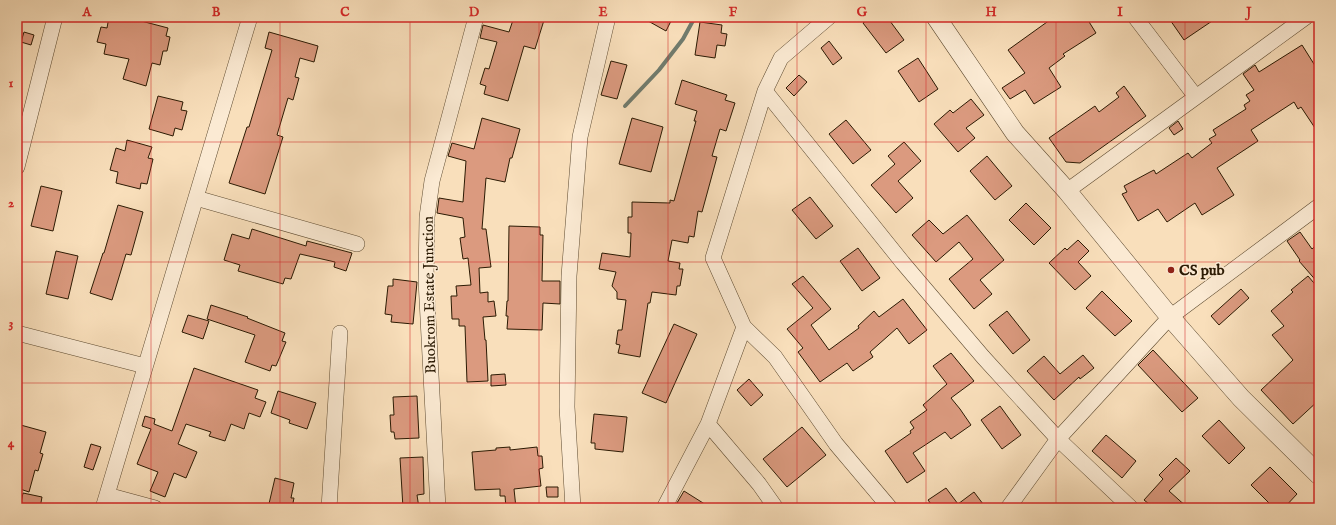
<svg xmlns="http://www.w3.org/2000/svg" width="1336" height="525" font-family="'IM FELL English',serif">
  <rect width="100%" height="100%" fill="#f9dfbb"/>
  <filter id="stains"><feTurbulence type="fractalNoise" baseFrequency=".005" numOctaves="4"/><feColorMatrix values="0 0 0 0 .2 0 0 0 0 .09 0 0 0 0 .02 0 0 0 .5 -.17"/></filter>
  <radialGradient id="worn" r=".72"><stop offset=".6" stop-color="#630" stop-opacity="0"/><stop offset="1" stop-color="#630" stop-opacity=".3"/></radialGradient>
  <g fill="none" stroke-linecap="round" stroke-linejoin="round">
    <path stroke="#707b6d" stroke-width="4" d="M625,106L659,70L683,39L695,17"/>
  </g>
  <path fill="#db9a7f" stroke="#2b1a03" d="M109,17H126L168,28L166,36L170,37L167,51H163L160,65L152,63L146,86L123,79L129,59L104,54L106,44L97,42L101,27L107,28Z
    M514,17H545L535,49L524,46L508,101L484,94L486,86L480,84L485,68L489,69L497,42L480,38L483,25L509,32Z
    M641,17H673L666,31Z
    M871,17H887L904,40L886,53L863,23Z
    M1054,17H1086L1096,33L1063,54L1065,56L1049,68L1061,87L1034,104L1025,90L1010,99L1002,88L1025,73L1008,50Z
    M1168,17H1218L1184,40Z
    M700,22L722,25L721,33L727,34L725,46L717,45L715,58L695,55Z
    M24,32L34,35L31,45L21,42Z
    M269,32L318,46L314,62L300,58L295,77L299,78L293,100L288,98L277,135L283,137L265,194L229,183L247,127H249L272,50L265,48Z
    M829,41L842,58L833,65L821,48Z
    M1302,45L1319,72V134L1301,107L1298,109L1294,102L1251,130L1258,141L1217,168L1234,195L1202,215L1195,203L1167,222L1158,209L1138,221L1122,194L1127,192L1124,186L1150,172L1154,170L1156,174L1188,153L1192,158L1212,143L1209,139L1216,135L1213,130L1246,109L1244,105L1250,101L1246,95L1254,90L1243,74L1255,65L1259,72Z
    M918,58L938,89L919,102L898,71Z
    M611,61L627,65L617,99L601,95Z
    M799,75L807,82L794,96L786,88Z
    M682,80L727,95L725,100L735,103L726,131L720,129L712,156L717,157L702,212L698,211L694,237L689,236L688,243L672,240L668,261L680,263L679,269H683L680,286H677L676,295L652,292L650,303H648L640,357L618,353L620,345L616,344L618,330H622L626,300L617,299V292L612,286L616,272L599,269L602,253L630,257L631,233H628V217H632V202L670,203V200L674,201L696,121H694L697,111L675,104Z
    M1124,86L1146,116L1080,163L1066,162L1049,138L1095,106L1099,112L1119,97L1116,93Z
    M158,96L183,102L181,110L187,111L182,130L175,128L173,136L149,129Z
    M971,99L984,115L966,128L975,138L958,152L934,124L950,110L953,113Z
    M482,118L520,129L512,158H510L505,182L486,178L482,229H486L491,267L479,268L480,293L488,292V302L494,301L496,316L483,317L485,340H486L488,381L467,382L465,326H459V319H452L451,296H457L456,286L471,285L468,258L463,259L460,238L465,237L463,218L437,213L439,198L463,202L466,161L448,156L452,143L474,149Z
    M632,118L663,127L651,172L619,164Z
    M846,120L871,150L853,164L829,134Z
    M1178,121L1183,129L1174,135L1169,128Z
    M127,140L152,147L148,158L153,159L147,184L141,183L140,189L116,183L118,172L110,170L116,148L125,151Z
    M904,142L921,161L898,181L913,198L896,213L871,185L895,164L888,156Z
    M987,156L1012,186L995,200L970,171Z
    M41,186L62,191L53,231L31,226Z
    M810,197L833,226L816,239L792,210Z
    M1026,203L1051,228L1034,245L1009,220Z
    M118,205L143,212L131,255L126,254L112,300L90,293L103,253H104Z
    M967,215L1004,260L980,280L992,294L974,309L949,279L973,259L959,242L936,262L912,235L929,220L943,234Z
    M509,226L540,227V235H543L542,281H560V304L543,303L542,330L507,329L508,316H506L507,301H508Z
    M252,229L306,246L307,241L352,253L346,271L334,267L335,262L300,254L291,279L285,278L283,284L238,271L240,265L224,260L232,234L249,239Z
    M1300,232L1312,249L1319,243V284L1299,261L1300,260L1287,241Z
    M1078,240L1089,251L1078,262L1091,276L1075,290L1049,263L1065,248L1067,250Z
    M858,248L880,278L862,291L840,261Z
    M56,251L78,256L68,299L46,294Z
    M803,276L831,309L811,325L829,350L859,328L858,326L874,311L879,317L903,299L927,330L909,344L897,328L870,352L873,357L853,371L847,363L820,382L798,352L803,348L787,329L813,308L792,284Z
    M1308,276L1319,289V400L1293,424L1261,390L1293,360L1272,335L1284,326L1271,311L1293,292L1291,290Z
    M393,279L417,282L413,324L391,322L392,315L385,314L388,286H393Z
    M1241,289L1249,298L1219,325L1211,316Z
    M1102,291L1132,321L1115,336L1086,308Z
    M211,305L248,317L247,318L285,333L282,341L286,342L276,366L272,365L270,371L245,362L255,335L207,319Z
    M1007,311L1030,340L1013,354L989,325Z
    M188,315L209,321L203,339L182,332Z
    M674,324L697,334L666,403L642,393Z
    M1153,350L1198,398L1182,412L1138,365Z
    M951,353L974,381L951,398L960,409L971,425L951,439L945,432L913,453L925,471L907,483L885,451L911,433L910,431L914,428L910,422L927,410L923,405L947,384L933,366Z
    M1083,355L1094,368L1080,379L1079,377L1054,400L1027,371L1044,356L1060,374Z
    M194,368L258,390L255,398L266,402L260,417L249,413L244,429L231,424L225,441L209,436L211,432L186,424L178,444L197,452L186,478L174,473L165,497L150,491L158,472L137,464L151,429L142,426L145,416L155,419L154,424L172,431Z
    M505,374L506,385L491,386V375Z
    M749,379L763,395L751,406L737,390Z
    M278,391L316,403L307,429L289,423L290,420L271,413Z
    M417,396L419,438L395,439L394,432H391L390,415H394L393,397Z
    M1000,406L1021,435L1002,449L981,420Z
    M594,414L627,417L623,452L595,449V443H591Z
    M1219,420L1245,448L1229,464L1202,436Z
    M17,424L46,432L40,453L43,454L38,471L35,470L29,492L17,488Z
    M802,427L826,455L787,487L763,459Z
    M1106,435L1136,461L1122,478L1092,451Z
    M91,444L101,447L93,470L84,467Z
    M510,447V450L537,447L538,456H542L543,468L539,469L541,486L514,489L516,508H506L505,496H500V489L475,490L472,452L496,450V448Z
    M423,457L424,494L417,495L419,508H403L400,458Z
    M1176,458L1190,471L1169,491L1188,508H1154L1144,500L1163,479L1159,475Z
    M1270,467L1297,494L1284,508H1274L1251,485Z
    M275,478L294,483L291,498H294L292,508H268Z
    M546,487H558V497H547Z
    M946,488L958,504L974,492L986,508H934L928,500Z
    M684,491L711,508H674Z
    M23,493L42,497L40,508H20Z"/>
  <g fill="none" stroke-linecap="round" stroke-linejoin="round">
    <defs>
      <path id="minor" d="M829,17L781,58L765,91L713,258L744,327L775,357L836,444L890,508
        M1135,17L1196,97
        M765,91L903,263L983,357L1058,439L1131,508
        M17,167L55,17
        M1067,191L1306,17
        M196,198L357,244
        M17,333L145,366
        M708,424L759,484L776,508
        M107,495L155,508
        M103,508L250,17
        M329,508L340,333
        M438,508L426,280L427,217L432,181L476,17
        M573,508L567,407L569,276L580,137L608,17
        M664,508L708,424L744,327
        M1008,508L1058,439L1170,317L1319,206"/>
      <path id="tertiary" d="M936,17L1015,133L1067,191L1170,317L1241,398L1319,475"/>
    </defs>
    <use href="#minor" stroke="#5e4b31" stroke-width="16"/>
    <use href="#tertiary" stroke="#5e4b31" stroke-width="20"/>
    <use href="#minor" stroke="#fbead3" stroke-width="15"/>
    <use href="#tertiary" stroke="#fbead3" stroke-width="19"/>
  </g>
  <path fill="none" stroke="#d62828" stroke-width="1" stroke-opacity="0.55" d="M151,17V508M280,17V508M410,17V508M539,17V508M668,17V508M797,17V508M926,17V508M1056,17V508M1185,17V508M17,142H1319M17,262H1319M17,383H1319"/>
  <circle fill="#8f2418" stroke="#fbead3" stroke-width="1.5" cx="1171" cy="270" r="4"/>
  <g text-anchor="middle" stroke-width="3" stroke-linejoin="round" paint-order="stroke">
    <g font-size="15" font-weight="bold" fill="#2b1a03" stroke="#fbead3" text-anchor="start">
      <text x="1179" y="275">CS pub</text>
    </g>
    <g font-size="15" fill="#2b1a03" stroke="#fbead3">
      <text transform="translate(429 295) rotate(-91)" y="5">Buokrom Estate Junction</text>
    </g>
  </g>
  <rect width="1336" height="525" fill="none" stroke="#f9dfbb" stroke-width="44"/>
  <rect x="22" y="22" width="1292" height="481" fill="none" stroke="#d62828" stroke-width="1.5"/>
  <g font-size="13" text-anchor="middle" font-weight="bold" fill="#d62828">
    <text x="87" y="16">A</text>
    <text x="216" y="16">B</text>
    <text x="345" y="16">C</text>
    <text x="474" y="16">D</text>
    <text x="603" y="16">E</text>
    <text x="733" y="16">F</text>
    <text x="862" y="16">G</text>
    <text x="991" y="16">H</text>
    <text x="1120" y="16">I</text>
    <text x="1249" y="16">J</text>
    <text x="11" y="87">1</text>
    <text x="11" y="207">2</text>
    <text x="11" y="327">3</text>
    <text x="11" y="447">4</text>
  </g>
  <rect width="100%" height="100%" filter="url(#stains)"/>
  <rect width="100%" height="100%" fill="url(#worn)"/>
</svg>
